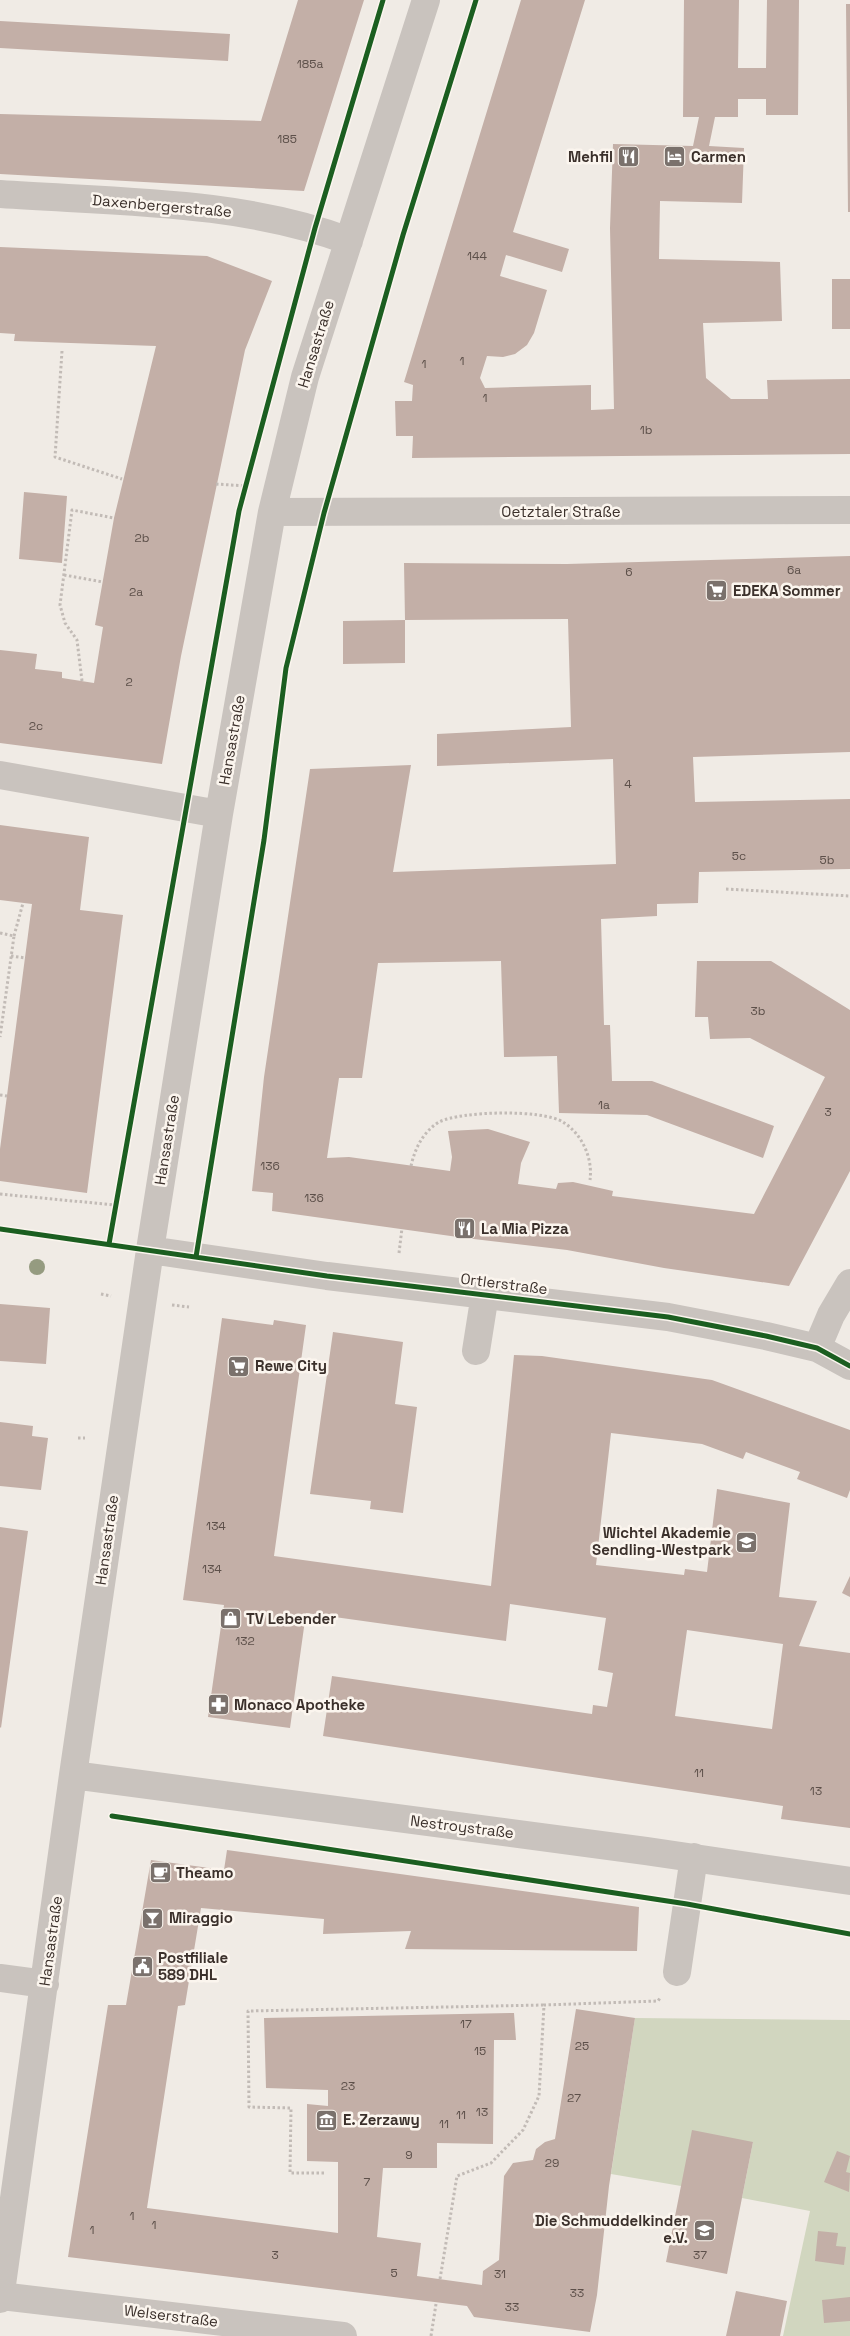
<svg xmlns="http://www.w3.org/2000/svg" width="850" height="2336" font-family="'Space Grotesk',sans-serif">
  <rect width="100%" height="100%" fill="#f0ebe5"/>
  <path fill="#d1d6bf" d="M635,2018L850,2020V2336H783L810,2211L742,2198L753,2142L681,2186L611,2174Z"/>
  <path fill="#c3afa7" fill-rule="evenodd" d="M298,0H364L304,191L0,174V114L261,121Z
    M521,0H585L513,232L569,249L562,272L506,255L500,276L547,290L534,333L527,345L515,354L503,357L487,356L480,378L485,388L591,385V410L614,409L610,228L613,144L693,146L699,117H683L684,0H739L738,68H766L767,0H799L798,115H766V99H738V117H715L709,146L744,148L742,203L660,201L659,259L780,262L782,321L703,323L706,378L731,399H768L767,380L850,379V454L412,458L413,436H396L395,401H412L413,385L404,382Z
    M846,4H850V212H848Z
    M0,21L230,34L228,61L0,48Z
    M0,247L207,256L272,281L245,350L181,656L162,764L0,743V650L37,654L35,669L62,672V678L94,683L103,627L95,625L114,518L156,346L14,341L15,334L0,333Z
    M832,279H850V329H832Z
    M24,492L67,496L62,563L19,559Z
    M850,556V752L693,757L695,802L850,799V869L699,872L698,903L657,904V916L601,919L604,1025H610L612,1081H652L774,1126L763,1158L647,1115L559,1113L557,1056L504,1057L501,961L378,963L362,1078H339L327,1158L349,1157L450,1171L452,1157L448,1131L488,1129L530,1142L521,1163L518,1184L556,1189L558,1183L573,1182L613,1191L612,1196L754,1214L825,1077L750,1038L710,1039L708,1017H695L697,961H771L850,1010V1171L789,1286L664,1268L567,1250L465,1238L272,1211L273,1193L252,1191L264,1077L310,769L411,765L393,872L616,864L613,759L437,766V734L571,727L568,619L405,620L404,563L567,564Z
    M405,620V663L343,664V621Z
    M0,825L89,837L80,910L123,915L87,1193L0,1181V1149L32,904L0,900Z
    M0,1304L50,1308L46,1364L0,1361Z
    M222,1318L273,1325L274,1320L306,1325L274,1556L491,1586L514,1355L542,1356L712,1380L850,1430V1490L847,1498L797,1479L800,1472L746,1452L743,1459L702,1444L611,1433L596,1565L684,1575L685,1569L707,1572L717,1489L790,1503L779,1597L817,1601L799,1646L850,1653V1828L781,1819L783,1806L323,1736L332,1676L592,1714L593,1705L607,1707L613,1673L598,1670L606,1618L510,1604L506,1641L306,1613L290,1728L208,1717L224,1605L183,1600ZM687,1630L783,1644L772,1729L675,1716Z
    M333,1332L403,1342L395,1404L417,1407L403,1513L370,1509L371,1501L310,1494Z
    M0,1422L33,1426L32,1436L48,1438L41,1490L0,1486Z
    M0,1527L28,1531L1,1728L0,1727Z
    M850,1576V1597L842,1593Z
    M227,1850L639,1907L637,1951L405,1949L411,1931L323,1934L324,1919L201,1908L185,2005L178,2006L147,2208L338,2233V2162L307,2161V2104L328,2106V2090L266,2088L264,2018L514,2013L516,2040H494L493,2144L437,2143V2168H383L377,2237L421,2243L417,2276L482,2285L483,2271L499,2260L504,2176L513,2163L533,2160L536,2149L545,2142L555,2139L576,2009L635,2018L609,2186L597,2295L590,2332L474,2317L467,2306L68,2257L108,2005H126L151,1860L224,1870Z
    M692,2130L753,2142L727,2274L666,2262Z
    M837,2151L850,2156L846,2172L850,2173L849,2192L824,2182Z
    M818,2231L838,2233L836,2246L846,2247L844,2265L815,2261Z
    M736,2291L787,2301L780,2336H726Z
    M850,2297V2321L824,2323L822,2300Z"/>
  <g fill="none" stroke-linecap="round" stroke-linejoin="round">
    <path stroke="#c2bbb6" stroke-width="3" stroke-dasharray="2.5 2.5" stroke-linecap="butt" d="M62,351L55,457L122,479
      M216,484L246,486
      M64,575L103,582
      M82,681L77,640L65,623L60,605L72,510L114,518
      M726,889L850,896
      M0,933L14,936L0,1037
      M14,936L23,903
      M11,956L26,958
      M0,1095L7,1096
      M411,1166C415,1148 423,1132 439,1122C461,1111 542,1109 563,1122C582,1134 593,1158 590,1180
      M202,1192L208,1193
      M0,1194L115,1205
      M399,1253L402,1228
      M101,1294L111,1296
      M172,1305L189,1307
      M78,1438H85
      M324,2173H290L291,2108L249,2107L248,2011L544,2005
      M440,2279L457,2176L491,2163L523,2130L539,2096L544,2005L658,2001L660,1998
      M431,2336L436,2304"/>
    <path stroke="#c9c3be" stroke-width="28" d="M0,194C115,202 241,200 349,241
      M272,512L850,510
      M0,775L219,814
      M150,1250L327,1276L668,1317L766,1336L817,1348L850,1366
      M817,1348L831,1315L850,1283
      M476,1351L485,1294
      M73,1775L646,1851L850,1881
      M677,1972L694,1857
      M0,1978L45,1984
      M0,2296L343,2336
      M0,2299L73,1775L150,1250L219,814L272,512L305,377L426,0"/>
    <defs>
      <path id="cycleway" d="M0,1229L327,1276L668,1317L766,1336L817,1348L850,1366
        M109,1244L239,511L315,228L383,0
        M196,1257L264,840L286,668L324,513L403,235L476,0
        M112,1816L687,1904L850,1934"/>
    </defs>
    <use href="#cycleway" stroke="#fbf5ee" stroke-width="8"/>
    <use href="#cycleway" stroke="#1b5e20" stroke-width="5"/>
  </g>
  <circle fill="#959b80" cx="37" cy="1267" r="8"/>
  <defs>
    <symbol id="restaurant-square" viewBox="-11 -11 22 22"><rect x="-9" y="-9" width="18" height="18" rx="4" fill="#7a716c" stroke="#fbf5ee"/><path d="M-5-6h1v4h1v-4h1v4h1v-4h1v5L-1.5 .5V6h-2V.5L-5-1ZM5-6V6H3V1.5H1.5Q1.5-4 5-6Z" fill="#fff"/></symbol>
    <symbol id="hotel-square" viewBox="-11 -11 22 22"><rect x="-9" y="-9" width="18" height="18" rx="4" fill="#7a716c" stroke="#fbf5ee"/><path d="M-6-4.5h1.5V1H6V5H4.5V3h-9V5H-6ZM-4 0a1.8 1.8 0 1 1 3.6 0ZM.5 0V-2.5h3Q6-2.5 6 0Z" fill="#fff"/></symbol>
    <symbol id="supermarket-square" viewBox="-11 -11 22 22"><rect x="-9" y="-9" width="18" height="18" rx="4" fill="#7a716c" stroke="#fbf5ee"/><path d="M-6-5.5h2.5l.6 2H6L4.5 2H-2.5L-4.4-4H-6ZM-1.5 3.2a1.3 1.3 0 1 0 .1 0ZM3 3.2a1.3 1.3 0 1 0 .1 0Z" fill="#fff"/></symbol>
    <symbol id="school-square" viewBox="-11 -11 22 22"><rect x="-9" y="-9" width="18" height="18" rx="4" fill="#7a716c" stroke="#fbf5ee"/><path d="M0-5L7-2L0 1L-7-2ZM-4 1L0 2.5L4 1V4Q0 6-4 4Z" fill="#fff"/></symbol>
    <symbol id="shop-square" viewBox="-11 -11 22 22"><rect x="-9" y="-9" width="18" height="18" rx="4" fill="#7a716c" stroke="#fbf5ee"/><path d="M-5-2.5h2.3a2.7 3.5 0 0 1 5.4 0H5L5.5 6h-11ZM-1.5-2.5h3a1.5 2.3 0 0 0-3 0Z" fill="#fff"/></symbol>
    <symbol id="pharmacy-square" viewBox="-11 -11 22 22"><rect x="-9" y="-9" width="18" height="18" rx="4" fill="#7a716c" stroke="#fbf5ee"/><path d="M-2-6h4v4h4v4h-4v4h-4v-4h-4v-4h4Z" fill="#fff"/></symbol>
    <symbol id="cafe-square" viewBox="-11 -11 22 22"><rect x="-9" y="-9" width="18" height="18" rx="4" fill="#7a716c" stroke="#fbf5ee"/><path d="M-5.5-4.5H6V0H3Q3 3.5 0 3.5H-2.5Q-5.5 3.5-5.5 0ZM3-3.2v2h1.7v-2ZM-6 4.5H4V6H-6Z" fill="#fff"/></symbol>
    <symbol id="bar-square" viewBox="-11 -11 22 22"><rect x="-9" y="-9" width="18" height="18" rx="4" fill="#7a716c" stroke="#fbf5ee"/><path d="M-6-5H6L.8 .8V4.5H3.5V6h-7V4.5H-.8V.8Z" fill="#fff"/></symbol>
    <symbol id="civic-square" viewBox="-11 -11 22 22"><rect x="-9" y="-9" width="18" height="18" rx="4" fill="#7a716c" stroke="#fbf5ee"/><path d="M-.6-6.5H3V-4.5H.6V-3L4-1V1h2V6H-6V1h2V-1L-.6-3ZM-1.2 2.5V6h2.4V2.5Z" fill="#fff"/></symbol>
    <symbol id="museum-square" viewBox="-11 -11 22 22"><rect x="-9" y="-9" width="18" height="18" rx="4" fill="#7a716c" stroke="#fbf5ee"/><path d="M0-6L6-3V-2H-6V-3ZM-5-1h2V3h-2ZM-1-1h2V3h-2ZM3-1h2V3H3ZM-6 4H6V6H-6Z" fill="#fff"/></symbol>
  </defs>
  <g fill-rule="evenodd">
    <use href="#restaurant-square" x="616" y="144" width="25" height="25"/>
    <use href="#hotel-square" x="662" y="144" width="25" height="25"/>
    <use href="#supermarket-square" x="704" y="578" width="25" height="25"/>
    <use href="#restaurant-square" x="452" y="1216" width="25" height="25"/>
    <use href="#supermarket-square" x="226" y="1354" width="25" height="25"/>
    <use href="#school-square" x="734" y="1530" width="25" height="25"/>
    <use href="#shop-square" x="218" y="1606" width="25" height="25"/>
    <use href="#pharmacy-square" x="206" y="1692" width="25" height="25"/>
    <use href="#cafe-square" x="148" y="1860" width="25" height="25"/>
    <use href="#bar-square" x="140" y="1906" width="25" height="25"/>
    <use href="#civic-square" x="130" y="1954" width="25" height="25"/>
    <use href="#museum-square" x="314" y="2108" width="25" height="25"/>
    <use href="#school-square" x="692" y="2218" width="25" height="25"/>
  </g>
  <g text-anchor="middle" stroke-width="5" stroke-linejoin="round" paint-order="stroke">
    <g font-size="12" fill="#5d504a">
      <text x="310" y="68">185a</text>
      <text x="287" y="143">185</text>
      <text x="477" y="260">144</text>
      <text x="462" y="365">1</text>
      <text x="424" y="368">1</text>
      <text x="485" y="402">1</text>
      <text x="646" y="434">1b</text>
      <text x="142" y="542">2b</text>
      <text x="794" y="574">6a</text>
      <text x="629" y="576">6</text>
      <text x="136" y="596">2a</text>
      <text x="129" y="686">2</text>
      <text x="36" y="730">2c</text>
      <text x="628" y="788">4</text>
      <text x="739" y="860">5c</text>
      <text x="827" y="864">5b</text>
      <text x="758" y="1015">3b</text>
      <text x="604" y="1109">1a</text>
      <text x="828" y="1116">3</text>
      <text x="270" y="1170">136</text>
      <text x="314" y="1202">136</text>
      <text x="216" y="1530">134</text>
      <text x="212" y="1573">134</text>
      <text x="245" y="1645">132</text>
      <text x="699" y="1777">11</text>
      <text x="816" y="1795">13</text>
      <text x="466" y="2028">17</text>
      <text x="582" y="2050">25</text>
      <text x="480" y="2055">15</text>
      <text x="348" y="2090">23</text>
      <text x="574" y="2102">27</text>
      <text x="482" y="2116">13</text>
      <text x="461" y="2119">11</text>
      <text x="444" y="2128">11</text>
      <text x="409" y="2159">9</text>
      <text x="552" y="2167">29</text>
      <text x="367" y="2186">7</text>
      <text x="132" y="2220">1</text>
      <text x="154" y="2229">1</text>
      <text x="92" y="2234">1</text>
      <text x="275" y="2259">3</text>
      <text x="700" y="2259">37</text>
      <text x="394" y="2277">5</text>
      <text x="500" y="2278">31</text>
      <text x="577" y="2297">33</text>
      <text x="512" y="2311">33</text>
    </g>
    <g font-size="15" font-weight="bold" fill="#3b302b" stroke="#fbf5ee" text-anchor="start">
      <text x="613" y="162" text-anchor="end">Mehfil</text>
      <text x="691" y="162">Carmen</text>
      <text x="733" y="596">EDEKA Sommer</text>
      <text x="481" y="1234">La Mia Pizza</text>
      <text x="255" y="1371">Rewe City</text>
      <text x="731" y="1538" text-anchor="end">Wichtel Akademie<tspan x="731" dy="17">Sendling-Westpark</tspan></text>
      <text x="246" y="1624">TV Lebender</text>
      <text x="234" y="1710">Monaco Apotheke</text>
      <text x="176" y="1878">Theamo</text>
      <text x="169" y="1923">Miraggio</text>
      <text x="158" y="1963">Postfiliale<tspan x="158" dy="17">589 DHL</tspan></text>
      <text x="343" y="2125">E. Zerzawy</text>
      <text x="688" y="2226" text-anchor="end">Die Schmuddelkinder<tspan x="688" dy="17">e.V.</tspan></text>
    </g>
    <g font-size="15" fill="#3b302b" stroke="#fbf5ee">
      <text transform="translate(162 206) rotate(5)" y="5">Daxenbergerstraße</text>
      <text transform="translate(316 344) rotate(-73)" y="5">Hansastraße</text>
      <text x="561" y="517">Oetztaler Straße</text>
      <text transform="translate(232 740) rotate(-80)" y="5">Hansastraße</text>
      <text transform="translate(167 1140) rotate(-81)" y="5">Hansastraße</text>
      <text transform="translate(504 1284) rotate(7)" y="5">Ortlerstraße</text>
      <text transform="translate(107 1540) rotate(-82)" y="5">Hansastraße</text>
      <text transform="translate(462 1827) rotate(7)" y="5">Nestroystraße</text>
      <text transform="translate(51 1941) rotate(-82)" y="5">Hansastraße</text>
      <text transform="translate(171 2316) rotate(7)" y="5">Welserstraße</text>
    </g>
  </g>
</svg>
